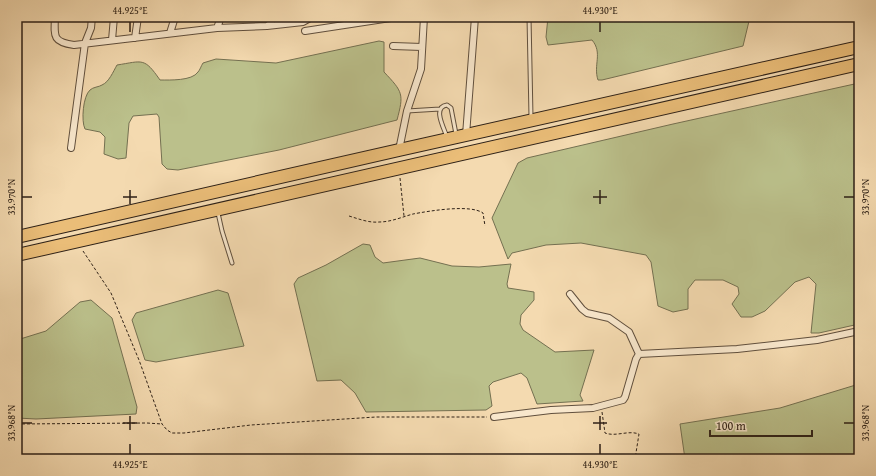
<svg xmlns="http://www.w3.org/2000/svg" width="876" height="476" font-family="'Gentium Book Plus',serif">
  <rect width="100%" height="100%" fill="#f4dab0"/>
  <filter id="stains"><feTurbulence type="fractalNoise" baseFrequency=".005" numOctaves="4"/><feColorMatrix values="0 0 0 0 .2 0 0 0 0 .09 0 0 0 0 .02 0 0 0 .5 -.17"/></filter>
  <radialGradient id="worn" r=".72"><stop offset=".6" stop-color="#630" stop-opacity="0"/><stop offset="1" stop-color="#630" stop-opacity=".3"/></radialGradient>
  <path fill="#bbc08b" stroke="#747051" d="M548,17H750L743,46L602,80H598C593,65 603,53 592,40L548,45L546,37Z
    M379,41L384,42V72C403,92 404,94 397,120L279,150L178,170L167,169L162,164L159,117L157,114L133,116L129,123L126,158L118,159L104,154L105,137L100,132L85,129C81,121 83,96 90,90C93,87 99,87 102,85C109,82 113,72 117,65C143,61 144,57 160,80C170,80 192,81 198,72C200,70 201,66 203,63L216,59L276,63Z
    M859,83V324L819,333H811L816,284L809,277L795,282L765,311L752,317H741L732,304L739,294L738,287L723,280H695L688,289V309L673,312L658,306L651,262L646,255L581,243L546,245L512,253L508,259L492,218L518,163L527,158L673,124Z
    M363,244L370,245L375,257L383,263L420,258L452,266L479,267L511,264L507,284L508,288L534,292V300L521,315L520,324L523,330L555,352L594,350L580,395L583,401L537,404L527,378L521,373L493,382L489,386L492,406L486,410L366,412L355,393L341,380L317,381L294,284L298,278L326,265Z
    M218,290L228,293L244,346L156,362L145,360L132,320L136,313Z
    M91,300L112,318L137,407L136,414L36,419L17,418V340L46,331L80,302Z
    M859,384V459H685L680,424L780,408Z"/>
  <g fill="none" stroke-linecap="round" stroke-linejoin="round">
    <defs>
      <path id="lane" d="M529,17L531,117
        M407,111L440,109
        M447,137C444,128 432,107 447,105L451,108L456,134
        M218,213L222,231L232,263"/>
      <path id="street" d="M55,17C54,37 53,42 74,45L217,28L267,26L270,24L273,17
        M267,26L303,22L312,17
        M217,28L221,17
        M305,31L397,17
        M170,33L175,17
        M135,38L138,17
        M112,40L114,17
        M393,46L422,47
        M466,135L475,17
        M71,148L85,43L91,28L92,17
        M399,150L407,111L421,69L424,17
        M570,294L582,309L587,313L609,318L629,332L639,354L737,349L817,340L859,331
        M494,417L551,410L593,408L623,400L625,397L636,359L639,354"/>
      <path id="highway" d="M17,237L399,150L859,47
        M17,255L859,64"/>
    </defs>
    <use href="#lane" stroke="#604f3d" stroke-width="5"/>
    <use href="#street" stroke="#604f3d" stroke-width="8"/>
    <use href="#highway" stroke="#2e2117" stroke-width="14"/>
    <path stroke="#2e2117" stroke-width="1" stroke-dasharray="3 2" stroke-linecap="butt" d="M400,178L404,216
      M349,216C359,219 369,223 379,222C391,222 402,217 413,214C429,211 470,204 483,213L485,226
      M83,251L111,293L139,360L162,424L167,430L172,433H184L251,425L376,417H487
      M602,412L605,433C616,437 628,430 639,434L635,459
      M17,424L147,423L162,424"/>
    <use href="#lane" stroke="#f8e7cc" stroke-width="3"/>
    <use href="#street" stroke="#f8e7cc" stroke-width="6"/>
    <use href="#highway" stroke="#eabd78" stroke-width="12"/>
  </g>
  <path fill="none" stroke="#2e2117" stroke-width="1.5" d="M130,22V32M600,22V32M130,190V204M600,190V204M22,197H32M123,197H137M593,197H607M844,197H854M130,416V430M600,416V430M22,423H32M123,423H137M593,423H607M844,423H854M130,444V454M600,444V454"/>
  <rect width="876" height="476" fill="none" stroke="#f4dab0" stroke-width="44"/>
  <path d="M710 430v6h102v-6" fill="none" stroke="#2e2117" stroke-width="2"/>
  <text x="716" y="430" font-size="12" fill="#2e2117" stroke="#f8e7cc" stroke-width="3" paint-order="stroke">100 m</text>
  <rect x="22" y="22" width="832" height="432" fill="none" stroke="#2e2117" stroke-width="1.5"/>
  <g font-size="10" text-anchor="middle" fill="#2e2117">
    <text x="130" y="14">44.925°E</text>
    <text x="600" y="14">44.930°E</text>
    <text transform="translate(11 197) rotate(-90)" y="4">33.970°N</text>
    <text transform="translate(865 197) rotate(-90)" y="4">33.970°N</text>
    <text transform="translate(11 423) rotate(-90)" y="4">33.968°N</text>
    <text transform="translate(865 423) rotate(-90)" y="4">33.968°N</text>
    <text x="130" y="468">44.925°E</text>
    <text x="600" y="468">44.930°E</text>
  </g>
  <rect width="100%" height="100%" filter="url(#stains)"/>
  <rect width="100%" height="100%" fill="url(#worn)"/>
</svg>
